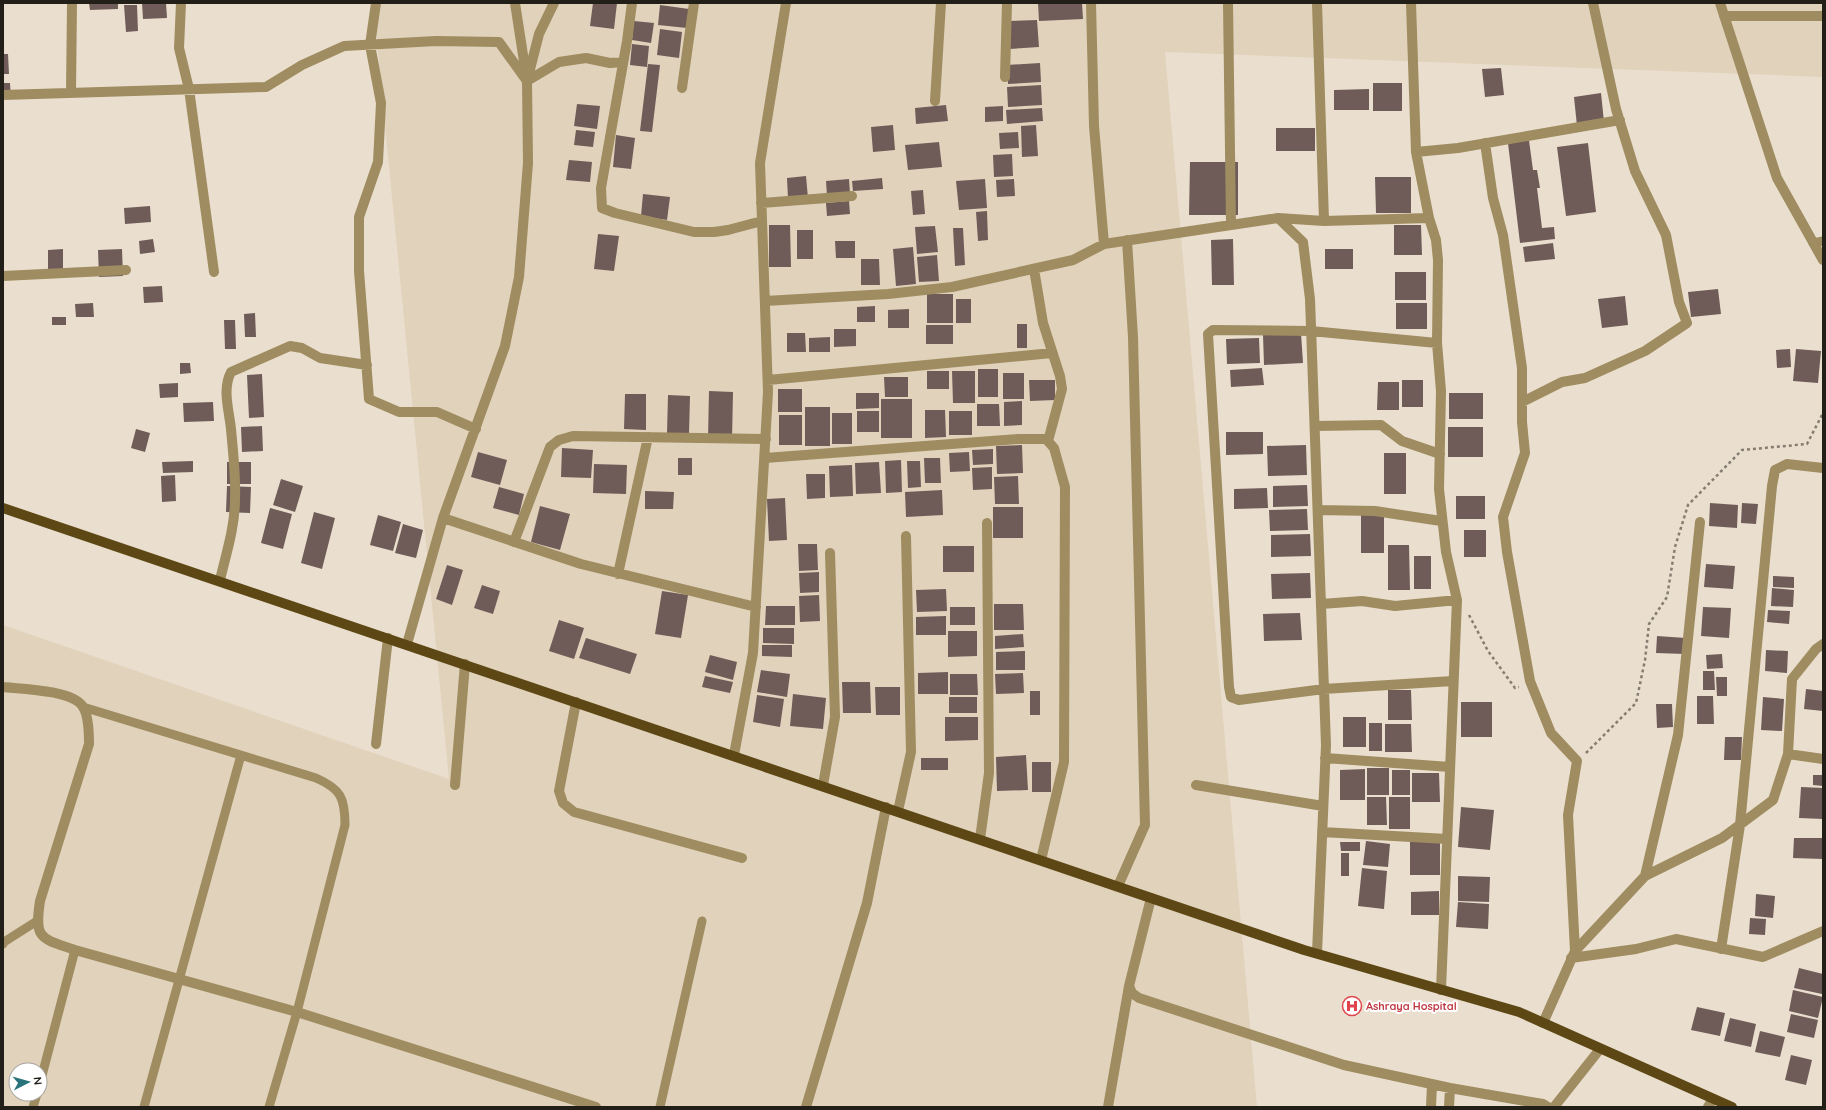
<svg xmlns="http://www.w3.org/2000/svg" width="1826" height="1110" font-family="Quicksand,sans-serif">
  <rect width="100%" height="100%" fill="#eadfce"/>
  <path fill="#e1d2bb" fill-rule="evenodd" d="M373,3H1823V77L1165,52L1257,1107H3V625L449,779ZM16,1070H40V1094H16Z"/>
  <path fill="#6f5c59" d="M89,3H118V9L90,10Z
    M142,3H166L167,18L143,19Z
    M593,3H617L614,29L590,26Z
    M1038,3H1082L1083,19L1039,21Z
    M124,5H137L138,31L126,32Z
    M660,5L689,9L687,28L658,25Z
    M1037,20L1039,47L1009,49L1007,21Z
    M634,21L654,23L651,43L632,40Z
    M660,29L682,32L679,58L657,55Z
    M632,44L649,46L647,67L630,65Z
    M3,54H8L9,74H3Z
    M1040,63L1041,82L1008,84L1007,65Z
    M648,64L660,65L652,132L640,131Z
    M1501,68L1504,95L1485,97L1482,69Z
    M3,83H10L11,98L3,99Z
    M1373,83H1402V111H1373Z
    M1041,85L1042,105L1008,107L1007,87Z
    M1369,89V110H1334V90Z
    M1601,93L1604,122L1577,126L1574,97Z
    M577,104L600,106L597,129L574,126Z
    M946,105L948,121L916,124L915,108Z
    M1003,106V121L985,122V107Z
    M1042,108L1043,121L1007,124L1006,110Z
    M893,125L895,150L873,152L871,127Z
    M1036,125L1038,156L1022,157L1021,126Z
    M1276,128H1315V151H1276Z
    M576,130L595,132L593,147L574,145Z
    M1018,132L1019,148L1000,149L999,133Z
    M1528,133L1533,170H1537L1540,188H1537L1542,228L1554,227L1555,239L1520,243L1507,135Z
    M616,135L635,138L631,169L613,167Z
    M939,142L942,167L908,170L905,145Z
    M1588,143L1596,212L1566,216L1557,147Z
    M1012,154L1013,176L994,177L993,155Z
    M569,160L592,162L590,182L566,180Z
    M1190,162H1238V215H1189Z
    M806,176L808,198L788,199L787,178Z
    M1375,177H1411V213H1376Z
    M882,178L883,189L853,191L852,181Z
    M849,179L850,194L827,196L826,181Z
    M985,179L987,208L959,210L956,181Z
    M1014,179L1015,196L997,197L996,180Z
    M923,190L925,214L913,215L911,191Z
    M643,194L670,197L667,220L641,216Z
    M849,201L850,214L827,216L826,203Z
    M150,206L151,222L125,224L124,208Z
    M987,211L988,240L978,241L976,212Z
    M769,225H790L791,267H769Z
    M1394,225H1421L1422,255H1394Z
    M935,226L938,252L917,254L915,227Z
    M953,228H963L965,265L955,266Z
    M797,230H813V259H797Z
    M598,234L619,236L614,271L594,269Z
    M153,239L155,252L140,254L139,241Z
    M1233,239L1234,285H1212L1211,240Z
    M835,241H855V258H836Z
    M1553,243L1555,259L1525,262L1523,247Z
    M913,247L916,284L896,286L893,249Z
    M63,249V271H48V250Z
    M122,249L123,276L99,277L98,250Z
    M1325,249H1353V269H1325Z
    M937,255L939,281L919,282L917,257Z
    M861,259H879L880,285H861Z
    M1395,272H1426V300H1395Z
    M162,286L163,302L144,303L143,287Z
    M1718,289L1721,314L1691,317L1688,292Z
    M927,294H953V323H927Z
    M1625,296L1628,325L1602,328L1598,299Z
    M956,299H971V323H956Z
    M93,303L94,317H76L75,304Z
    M1396,303H1427V329H1396Z
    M875,306V322H857V307Z
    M909,309V328H888V310Z
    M255,313L256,337H245L244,314Z
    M52,317H66V325H52Z
    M224,320H235L236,349H225Z
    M1017,324H1027V348H1017Z
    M926,325H953V344H926Z
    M834,329H856V346L834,347Z
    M787,333H805L806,352H787Z
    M1301,333L1303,363L1264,365L1263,335Z
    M830,337V352H809V338Z
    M1259,338L1260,363L1227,364L1226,339Z
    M1790,349L1791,367L1777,368L1776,350Z
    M1796,349L1821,351L1818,383L1793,381Z
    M180,363H190L191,373L180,374Z
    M1262,368L1264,385L1231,387L1230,370Z
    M978,369H998V397H978Z
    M927,371H949V389H927Z
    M952,371H975V403H953Z
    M1003,373H1024V399H1003Z
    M262,374L264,417L249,418L247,375Z
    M884,377H908V397H885Z
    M1029,380H1055V400L1030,401Z
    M1402,380H1423V407H1402Z
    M1378,382H1399V410H1377Z
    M178,383V397L160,398L159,384Z
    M778,389H802V412H778Z
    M709,391L733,392L732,440L708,439Z
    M856,393H879V408L856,409Z
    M1449,393H1483V419H1449Z
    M625,394H646V430L624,429Z
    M668,395L690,396L689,434L667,433Z
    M881,399H912V438H881Z
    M1022,401V425L1004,426V402Z
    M213,402L214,421L184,422L183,403Z
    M977,404H999L1000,426H977Z
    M805,407H830V446H805Z
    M925,410H945L946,437L925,438Z
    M857,411H879V432H857Z
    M949,411H972V435H949Z
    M832,413H852V444H832Z
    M779,415H802V445H779Z
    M262,426L263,451L242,452L241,427Z
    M1448,427H1483V457H1448Z
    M136,429L150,433L145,452L131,448Z
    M1226,432H1263V454L1226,455Z
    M1022,445L1023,473L997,474L996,446Z
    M1306,445L1307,475L1268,476L1267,446Z
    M562,448L593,450L591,478L561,477Z
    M993,449V464L973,465L972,450Z
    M478,452L507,460L500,485L471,477Z
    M969,452L970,471L950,472L949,453Z
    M1384,453H1406V494H1384Z
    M678,458H692V475H678Z
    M924,458H940L941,483H925Z
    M901,460L902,492L886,493L885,461Z
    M193,461V472L163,473L162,462Z
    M907,461H920L921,487L908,488Z
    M227,462H251V484H227Z
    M879,462L881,493L856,494L855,463Z
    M594,464L627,465L626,494L593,493Z
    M852,465L853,496L830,497L829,466Z
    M992,467V489L973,490L972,468Z
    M806,474H825V498L807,499Z
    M175,475L176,501L162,502L161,476Z
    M1018,476L1019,504H995L994,477Z
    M281,479L303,486L295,512L273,505Z
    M1307,485L1308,506L1273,507V486Z
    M227,486L251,487L250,513L226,512Z
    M499,487L524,494L519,515L493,508Z
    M1267,488L1268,508L1234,509V489Z
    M942,490L943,515L906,517L905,492Z
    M645,491L674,492L673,509H645Z
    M1456,496H1485V519H1456Z
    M785,498L787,540L769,541L767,499Z
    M1710,503L1738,505L1737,528L1709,526Z
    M1742,503L1758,504L1756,524L1741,523Z
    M540,506L570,514L560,550L531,542Z
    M993,507H1023V538H993Z
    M270,508L292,514L283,549L261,543Z
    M1307,509L1308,530L1270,531L1269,510Z
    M314,512L335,518L322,569L301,563Z
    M378,515L401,522L393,551L370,545Z
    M1361,515H1384V553H1361Z
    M403,524L423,530L416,558L395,553Z
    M1464,530H1486V557H1464Z
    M1310,534L1311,556L1271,557V535Z
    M798,544H817L818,570L799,571Z
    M1388,545H1409L1410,590H1388Z
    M943,546H974V572H943Z
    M1414,556H1431V589H1414Z
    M1706,564L1735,566L1733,589L1704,587Z
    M447,565L463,570L452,605L436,599Z
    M819,572V592L800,593L799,573Z
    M1310,573L1311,598L1272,599L1271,574Z
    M1773,576L1794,577V588L1773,587Z
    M482,585L500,591L493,614L474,608Z
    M1772,588L1794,590L1793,607L1771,606Z
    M946,589L947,611L917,612L916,590Z
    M662,591L688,595L681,638L655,634Z
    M819,595L820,621L800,622L799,596Z
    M994,604H1023L1024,630H994Z
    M766,606H795V625H765Z
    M950,607H975V625H950Z
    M1703,607L1731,608L1729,638L1701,636Z
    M1768,610L1790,611L1789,624L1767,622Z
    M1300,613L1302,640L1264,641L1263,614Z
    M946,616V635H916V617Z
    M559,620L584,628L574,659L549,651Z
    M763,628H794V644L763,643Z
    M948,631H977V656L948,657Z
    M1023,634L1024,647L995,649V636Z
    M1657,636L1686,638L1685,654L1656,653Z
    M586,638L637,654L630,674L579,658Z
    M762,645H792V657L762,656Z
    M1766,650L1788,651L1787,673L1765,671Z
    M1025,651V670H996V652Z
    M1722,654L1723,668L1707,669L1706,655Z
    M710,655L737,662L733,680L705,672Z
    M761,670L790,674L787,697L757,692Z
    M1703,671H1714L1715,690H1703Z
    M948,672V694H918V673Z
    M1023,673L1024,693L996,694L995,674Z
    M950,674H977L978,695H950Z
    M705,676L733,682L730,693L702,687Z
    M1716,677H1727V696H1717Z
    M842,682H870L871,713H843Z
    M875,687H900V715H876Z
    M1806,689L1823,691V711L1804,709Z
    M1388,690H1411L1412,720H1388Z
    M1030,691H1040V715H1030Z
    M793,694L826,698L823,729L790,726Z
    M757,695L784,699L780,727L753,722Z
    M1697,696H1713L1714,724H1697Z
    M949,697H977V713H949Z
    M1763,697L1784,699L1782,731L1761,730Z
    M1461,702H1492V737H1461Z
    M1656,704H1672L1673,727L1657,728Z
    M945,717H978V740L945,741Z
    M1343,717H1366V747H1343Z
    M1369,723H1382V751H1369Z
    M1385,724H1411L1412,752H1385Z
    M1725,737H1742L1741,760H1724Z
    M1026,755L1028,790L997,791L996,757Z
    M921,758H948V770H921Z
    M1032,762H1051V792H1032Z
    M1367,768H1389V795H1367Z
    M1365,769V800H1340V770Z
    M1392,770H1410V795H1392Z
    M1412,773H1439L1440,802H1412Z
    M1813,775H1823V786L1813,785Z
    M1801,787L1823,788V819L1799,818Z
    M1367,797H1386L1387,825H1367Z
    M1389,797H1410V829H1389Z
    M1461,807L1494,810L1490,850L1458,847Z
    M1794,838H1823V859L1793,858Z
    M1366,841L1390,844L1388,867L1363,865Z
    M1340,842H1360V851H1341Z
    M1410,842H1440V875H1410Z
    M1341,853H1349V876H1341Z
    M1362,868L1387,871L1384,909L1358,906Z
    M1458,876L1490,877L1489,902L1458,901Z
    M1439,891V915H1411V892Z
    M1756,894L1775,896L1773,918L1755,916Z
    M1458,902L1489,904L1488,929L1456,927Z
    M1750,918L1766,919L1765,935L1749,934Z
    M1799,968L1823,974L1822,994L1794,988Z
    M1793,990L1823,997L1818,1018L1789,1011Z
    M1697,1007L1725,1013L1720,1036L1691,1030Z
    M1791,1014L1818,1020L1814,1038L1787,1032Z
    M1730,1018L1756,1024L1751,1047L1724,1041Z
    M1760,1031L1785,1037L1780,1057L1755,1052Z
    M1791,1055L1812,1060L1806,1085L1785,1080Z"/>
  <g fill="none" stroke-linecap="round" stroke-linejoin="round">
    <path stroke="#857d72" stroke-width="2.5" stroke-dasharray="3 3" stroke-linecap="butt" d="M1469,615L1488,651L1515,688L1519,687
      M1586,753L1636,703L1645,660L1649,624L1667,597L1675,547L1688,505L1742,450L1807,444L1823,413"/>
    <path stroke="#9f8c60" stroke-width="9" d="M1813,243L1823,241
      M83,707L316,778C341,789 345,798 345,825L297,1012L269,1107
      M3,944L4,942L37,921
      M40,1083L75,950
      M33,1107L37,1094
      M144,1107L241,755
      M660,1107L702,921"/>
    <path stroke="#9f8c60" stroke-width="10" d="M181,3L179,48L189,89L214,272
      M376,3L370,45L381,103L378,162L359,217V271L369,399L399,412H437L476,429
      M632,3L627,41L601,188L602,208L615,213L694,232H714L728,230L762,221
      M1091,3L1094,126L1104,244
      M1228,3L1231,225
      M1317,3L1324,221
      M1411,3L1416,152
      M1720,3L1777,178L1823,260
      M1724,16H1823
      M1005,77L1007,3
      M527,81L559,62L586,58L610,63L623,62
      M682,88L694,3
      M71,92L72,3
      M3,95L266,87L302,65L344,46L436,41L499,42L527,81L539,34L554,3
      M935,101L941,3
      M1485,143L1493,198L1503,235L1522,368V422L1525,453L1503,517L1507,552L1530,681L1551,733L1577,761L1568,815L1575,951
      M761,203L852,196
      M1278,218L1324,221L1429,218L1416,152L1458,148L1620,120
      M1429,218L1436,240L1438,260L1437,343L1441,391L1439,489L1446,552L1457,600L1441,990
      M1034,269L1043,323L1060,376L1062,389L1048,441
      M3,276L126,270
      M765,301L888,294L952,287L1073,260L1104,244L1278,218L1303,242L1310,299L1326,745L1317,953
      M1437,343L1311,331L1213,330L1208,334L1229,687L1231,697L1239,700L1324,689L1453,681
      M768,380L1052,353
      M1522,402L1562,382L1585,378L1645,351L1687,323L1679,302L1666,235L1635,171L1616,109L1593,3
      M1315,426L1381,425L1402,441L1440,454
      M765,458L1019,439H1046L1054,448L1065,487L1064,762L1041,860
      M1318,510L1375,511L1441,521
      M443,518L581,564L756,607
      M514,542L550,447L559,440L573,436L766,439
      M618,574L648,437
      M220,580C226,554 235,527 235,499C236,476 233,452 231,429C229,410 222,389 231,372L290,346L302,348L320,358L367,365
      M1321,604L1362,601L1395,606L1457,600
      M407,644L443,518L505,346L519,277L528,163L527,81L515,3
      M3,687C22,689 73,690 83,707C89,716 89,734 89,744L40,901C34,940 41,938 75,950L297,1012L596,1107
      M576,702L559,791L563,803L574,812L742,858
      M376,744L388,638
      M1788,754L1823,759
      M734,755L753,653L768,392L760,163L786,3
      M1325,758L1450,767
      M455,785L465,664
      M823,785L835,717L830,553
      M1196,785L1323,806
      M898,811L911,752L906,536
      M1322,832L1447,839
      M980,839L989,773L987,523
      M1645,876L1678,735L1700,522
      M1118,886L1145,825L1133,337L1127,240
      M1151,898L1129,986L1132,993L1139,998L1344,1065L1450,1088L1543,1104L1548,1107
      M1721,949L1740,825L1772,486L1775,470L1787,464L1823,468
      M1571,958L1636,949L1676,939L1763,957L1823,931
      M1543,1023L1575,951L1645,876L1722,838L1773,800L1788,754L1792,679L1816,649L1823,644
      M806,1107L867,903L886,807
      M1108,1107L1129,986
      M1431,1107L1432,1084
      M1449,1107L1450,1088
      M1554,1107L1600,1049
      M1708,1107L1713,1099"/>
    <path stroke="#5d4815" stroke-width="10" d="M3,508L1304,950L1519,1012L1732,1107"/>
  </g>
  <defs>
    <symbol id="hospital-ring" viewBox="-11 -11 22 22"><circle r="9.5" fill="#fff" stroke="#e0444e" stroke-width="1.5"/><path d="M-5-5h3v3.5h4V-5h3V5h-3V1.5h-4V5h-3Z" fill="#e0444e"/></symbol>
  </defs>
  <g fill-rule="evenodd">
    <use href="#hospital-ring" x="1341" y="995" width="22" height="22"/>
  </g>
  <g text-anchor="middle" stroke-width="4" stroke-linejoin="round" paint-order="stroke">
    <g font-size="11" font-weight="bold" fill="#be3a42" stroke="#fff" text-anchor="start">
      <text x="1366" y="1010">Ashraya Hospital</text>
    </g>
  </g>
  <rect width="1826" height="1110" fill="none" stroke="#221e18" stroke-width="8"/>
  <g transform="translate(28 1082) rotate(84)"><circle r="19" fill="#ffffff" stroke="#a7a5a3"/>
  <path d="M0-3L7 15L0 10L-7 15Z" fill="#29737a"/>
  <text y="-6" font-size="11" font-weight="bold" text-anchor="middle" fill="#221e18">N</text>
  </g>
</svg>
